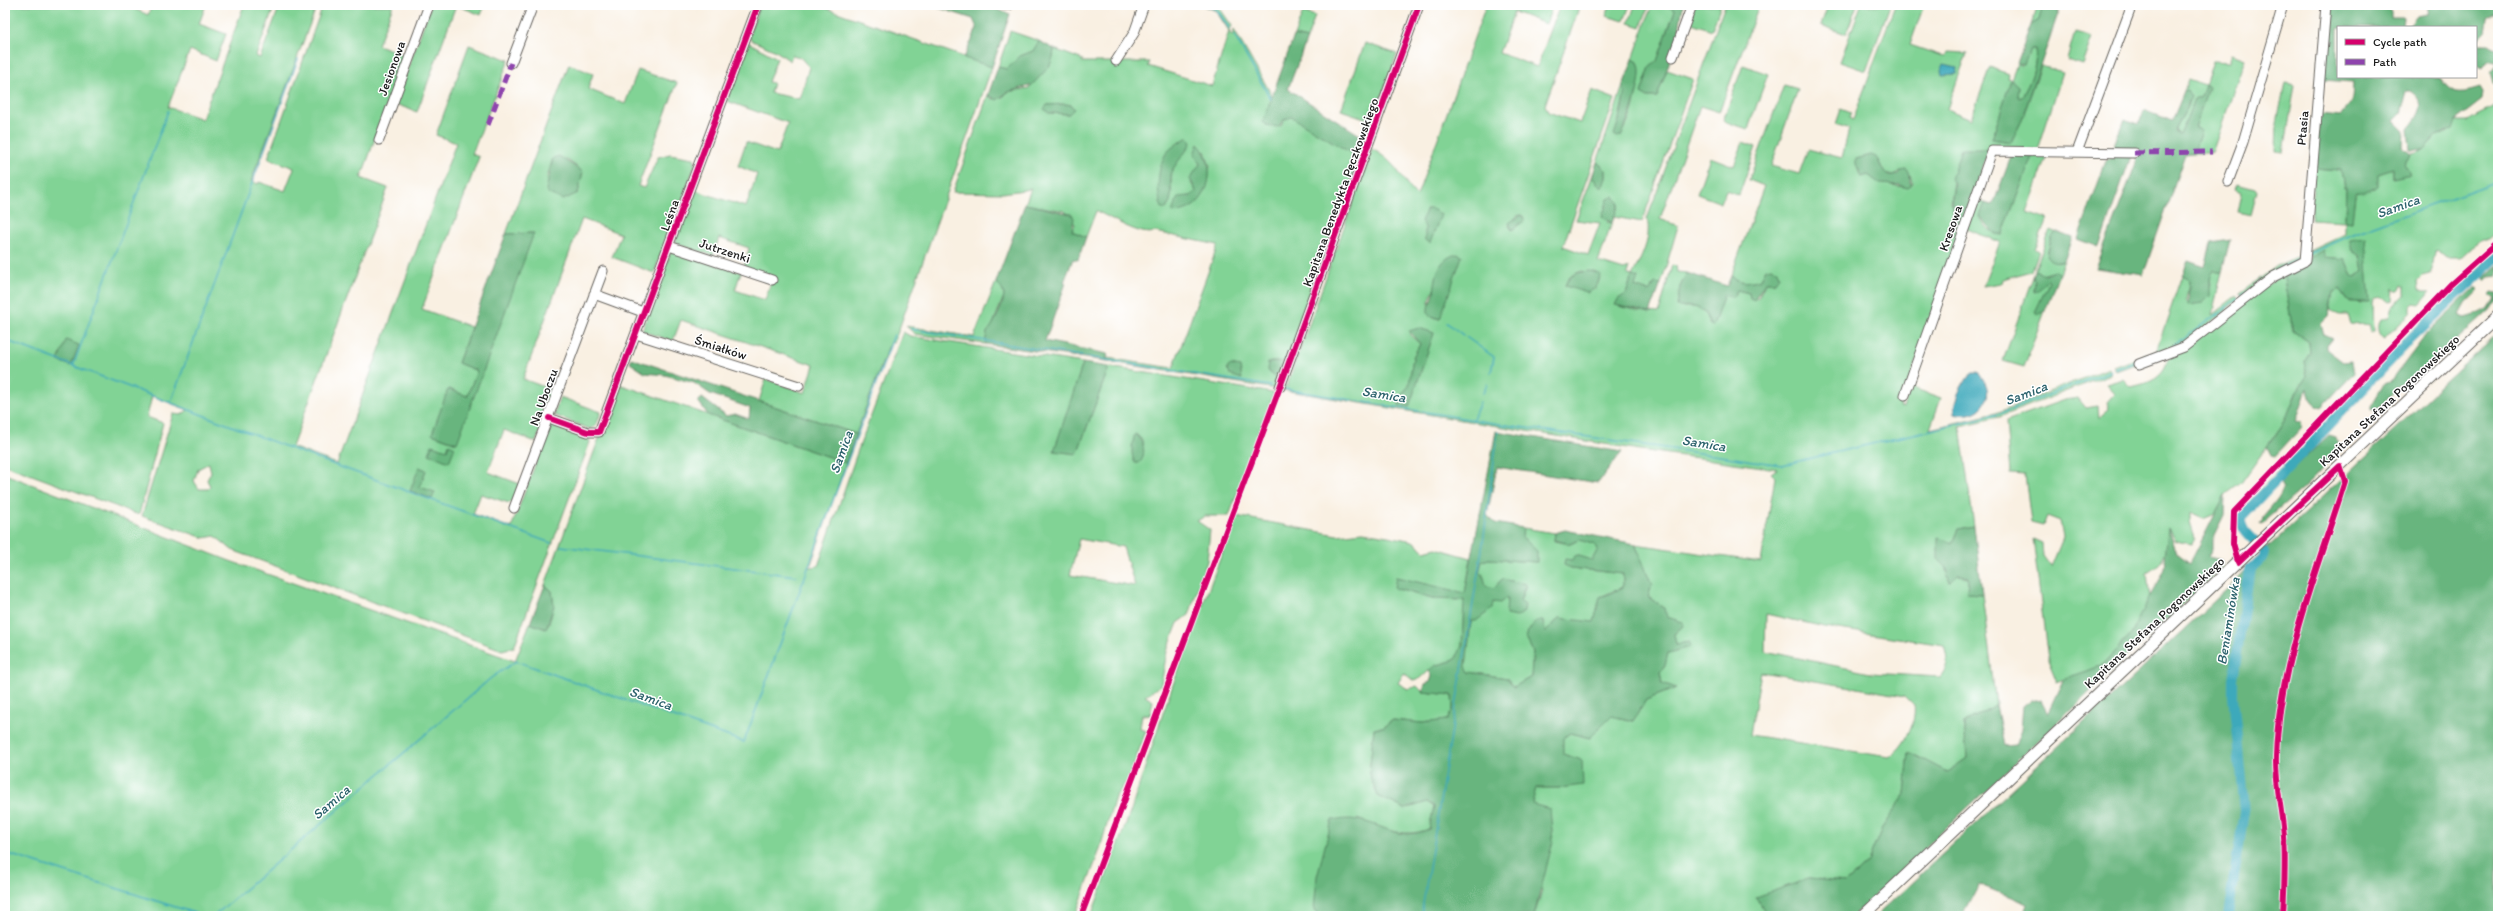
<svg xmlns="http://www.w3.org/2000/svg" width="2503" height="921" font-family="Itim,sans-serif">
  <rect width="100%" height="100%" fill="#fff"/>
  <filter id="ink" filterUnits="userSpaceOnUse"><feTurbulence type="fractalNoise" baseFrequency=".025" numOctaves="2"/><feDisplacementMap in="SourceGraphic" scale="8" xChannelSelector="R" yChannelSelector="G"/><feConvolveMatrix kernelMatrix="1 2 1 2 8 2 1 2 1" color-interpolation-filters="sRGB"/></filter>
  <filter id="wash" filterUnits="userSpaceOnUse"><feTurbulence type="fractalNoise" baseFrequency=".012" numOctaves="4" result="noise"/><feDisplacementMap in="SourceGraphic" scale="16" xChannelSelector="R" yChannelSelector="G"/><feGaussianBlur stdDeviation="0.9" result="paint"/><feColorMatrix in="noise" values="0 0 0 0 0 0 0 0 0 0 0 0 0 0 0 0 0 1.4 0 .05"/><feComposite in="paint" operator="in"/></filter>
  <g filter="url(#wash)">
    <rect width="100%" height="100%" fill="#f9f0e2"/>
    <path fill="#81d395" stroke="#4e7858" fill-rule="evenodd" d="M5,5H126L148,15L152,5H206L199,24L226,34L216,61L190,50L168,107L202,119L244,5H275L256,56L260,58L280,5H317L251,181L258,184L259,182L285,191L294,168L268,158L323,5H393L378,45L405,55L361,178L388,188L292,447L337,464L456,143L436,135L469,45L509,60L472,154L479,157L422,309L471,327L458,363L478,371L467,396L449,389L432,434L456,443L533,233L506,234L569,64L593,74L588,89L625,104L638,70L677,83L638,186L644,188L658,157L670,154L694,158L696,163L654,273L612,257L621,234L582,219L523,379L555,391L536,442L504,430L488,472L520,484L514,501L509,503L481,494L473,514L511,528L551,423L588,437L590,442L514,647L502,650L232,550L215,536L204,538L142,516L173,414L181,415L188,410L152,396L147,417L163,423L139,515L5,465ZM553,158L566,159L577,167L580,183L578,193L547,178ZM209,463L211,472L207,480L210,486L208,489H199L194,481L198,469ZM419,467L426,470L420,487Z
      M431,5H485L481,15L456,5L417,112L395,104Z
      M760,5H824L823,7L992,67L894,343L890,342L856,434L759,401L766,379L805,393L814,365L681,320L673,341L642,331L671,251L741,272L735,290L765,300L771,282L744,266L749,248L719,238L713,256L677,244L675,240L694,190L746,207L757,174L738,166L746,142L777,153L788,123L727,101L746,41L777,58L768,82L773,83L770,93L800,99L809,67L800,57L792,55L790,61L776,51L753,41L748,37Z
      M1203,5L1219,7L1232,26L1229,31L1232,36L1234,30L1273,97L1263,122L1281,126L1285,119L1292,116L1359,158L1288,362H1270L1267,370L1274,376L1283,377L1276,389L1106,361L1107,358L1173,368L1218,245L1155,232C1140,237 1112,218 1096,211L1086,237L1072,231L1075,224L1065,211L1025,204L1031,189L1003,193L953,192L988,95L992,99L1003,97L1008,92L1029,88L1053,58L1054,49L1083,60L1082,62H1150L1148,66L1212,86L1229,31L1216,11ZM1065,104L1071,105L1069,114L1049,113L1047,105ZM1188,137C1183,149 1175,161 1172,172C1169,185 1175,197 1166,209L1162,208L1167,153ZM1205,151L1210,167L1188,209L1182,197L1191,196L1196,191L1191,183C1193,175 1198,172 1200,164L1197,159Z
      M1486,5H1553L1546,24L1514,12L1499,53L1537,67L1560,5H1580L1545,105L1548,112L1580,123L1592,90L1615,99L1563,246L1588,255L1600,223L1576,220L1592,177L1600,186L1606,178V170L1597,162L1623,86L1625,91L1619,119L1621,136C1634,114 1640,88 1638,62L1633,59L1652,5H1665L1675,10L1657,62L1650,67L1641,93L1648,97H1657L1667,70L1693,79L1642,222L1614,217L1619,204L1607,222L1612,223L1598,262L1624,270L1629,268L1627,274L1632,276C1641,258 1652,239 1647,219L1725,5H1759L1719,112L1700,106L1660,219L1678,226L1661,284L1657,283L1652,286L1650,293L1635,287L1632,276L1626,294L1616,305L1637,311L1659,313L1672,265L1676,266L1677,272L1687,273L1680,287L1683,307H1695L1704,311L1709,324L1713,325L1724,294H1735L1737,290L1749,293L1750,298H1758L1766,282H1775L1766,269L1761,279C1750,282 1741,284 1731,276L1764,186L1749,180L1784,85L1798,89L1771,166L1799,174L1808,149L1842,158L1849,129L1836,124L1841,109L1851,113L1849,118L1853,120L1895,5H1924L1910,45L1945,57L1947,52L1967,53L1947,109L1971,119L1990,67L2008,74L2007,78L2011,79L2017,63L2021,66L2030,49H2035C2038,63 2030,84 2022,96L2018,97L2019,86L2011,80L1992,139L2011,142L2021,122L2041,66L2063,72L2038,150L1989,149L1954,181L1951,203L1964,223L1900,407L1903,408L1910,387L1941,398L1930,429L1996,413L2109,368L2111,374L1999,417L1960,426L1974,526L1958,529L1952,543L1938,559L1945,566L1950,583L1958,575L1968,577L1967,593L1982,594L1996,705L1964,722L1967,758L1947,772L1909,753L1905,794L1882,828L1868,862L1846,882L1808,879L1766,916H1534L1542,891L1531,804L1536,788H1560L1562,738L1570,733L1590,738L1612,716L1633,721L1646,700L1676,688L1662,683L1660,672L1665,666L1667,653L1691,646L1689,643L1676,644L1674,634L1683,626L1666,617L1665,608L1648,597L1652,585L1635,544L1761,562L1775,477L1771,473L1777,469L1640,450L1283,390V385L1287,386L1372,149C1399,164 1398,176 1417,196ZM1869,156L1878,160L1885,174L1893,176L1900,171L1910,174L1912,183L1904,187L1884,184L1868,175L1862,177L1859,173L1856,159ZM1521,215L1524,217L1512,230L1509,226L1517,216ZM1582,271L1600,278L1596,288L1565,286C1568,276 1573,274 1582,271ZM1434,289L1440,319H1439L1429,315V301ZM1422,329L1434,333L1409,406L1399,405L1403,393L1409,386L1413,357L1420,344L1409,334ZM1766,614L1825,627L1944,645C1948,659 1949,666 1940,677L1870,673L1765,651ZM1761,672L1905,696L1914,705C1917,723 1904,748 1889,757L1750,735Z
      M1610,5H1630L1624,21L1606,16Z
      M1635,5H1649L1641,27L1629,23Z
      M1695,5H1721L1712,30L1689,22Z
      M1828,5H1857L1846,34L1821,25Z
      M1861,5H1890L1866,71L1840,62Z
      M2038,5H2043L2039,20L2031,25Z
      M1303,12L1315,16L1307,39L1294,36Z
      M1010,31L1039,41L1033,51L1020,56L1007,69L998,67Z
      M2075,32L2093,37L2083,65L2067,60Z
      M1365,43L1397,54L1373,121L1341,110Z
      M2232,54L2245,59L2212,153H2193L2201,131L2195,129L2207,90L2205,86L2201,97L2194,100L2180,136L2177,134L2176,128L2188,105L2187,91L2184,92L2188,79L2205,85L2213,61L2229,62Z
      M1743,65L1768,74L1748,129L1723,121Z
      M2285,83L2295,85L2284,152L2276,151L2277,123Z
      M2498,103V230L2488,239H2481L2461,258H2446L2437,250L2435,252L2431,274L2423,276L2418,281L2419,290L2423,292H2430L2420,304L2414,303L2411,306V312L2385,339C2378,335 2377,325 2381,318L2388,317L2391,308L2405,295V286L2402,284L2399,291H2396L2394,287L2393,301L2389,302L2383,297L2376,298L2373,303L2374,331L2370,333V325C2363,323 2358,326 2351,324L2348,315H2340L2330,310L2333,292L2340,289L2348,300L2362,303L2365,238L2357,251L2360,255L2363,271L2355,278L2352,276L2345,259L2309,256L2307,252L2345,234V221L2310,219L2315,168L2341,170L2344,188L2346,187L2345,221L2351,222L2355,195L2378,174L2393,169V178L2410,172L2404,165L2411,153L2423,150L2438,134L2446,133L2455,121H2468C2476,113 2488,111 2498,103Z
      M1743,142L1756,147L1739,195L1726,190L1721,203L1697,194L1710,157L1734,166Z
      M2033,154H2048L2027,212L2047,219L2035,250L2039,252L2032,271L2002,279L2001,283L1983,286L2000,242L1966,229L1976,199L1985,203L1980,216C1984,226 1991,233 2002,235Z
      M2237,184L2255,189L2257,192L2251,215L2237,212L2241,193L2235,190Z
      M2050,230L2056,232L2052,237L2047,253L2057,262L2064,260L2059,274L2051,271L2040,274L2035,270Z
      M2302,254L2303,258L2244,297L2240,293L2277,266Z
      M2213,271H2222L2212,315L2237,295L2240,299L2179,348L2143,361L2144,355L2156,351L2182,276L2189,280L2186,301L2193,306L2211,285L2210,279Z
      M2283,273L2293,331L2309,342L2310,353L2304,362L2307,376L2297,391L2285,421L2241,483L2225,495L2215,514L2203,519L2190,513V523L2195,538L2191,544L2176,541L2168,528C2168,549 2166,561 2147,572L2150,600L2131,634L2101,666L2057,682L2048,660L2033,539L2042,543L2043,556L2051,567L2063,538L2060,521L2047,516L2043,526L2031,523L2025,475L2010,474L2006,421L2064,400L2078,398L2086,408L2098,406L2099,418L2109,410L2107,402L2115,393L2107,384L2124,379L2131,387C2152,382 2162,379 2169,359L2182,351Z
      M2033,277L2035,281L2034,291L2047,279L2049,282L2040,314L2045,311L2024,367L2003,361Z
      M996,282L1002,288L1004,296L985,344L915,334L906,326L974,337Z
      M903,332L910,336L1083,363L1055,451L1077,454L1109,367L1274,393L1229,516H1205L1197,521L1210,530L1207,561L1189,615L1178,623L1167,651L1161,685L1145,696L1153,701L1150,714L1142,715L1140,728L1146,731L1128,780L1115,797L1099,852L1075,916H5V474L230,561L515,661L530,623L546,629C553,616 554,605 552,591L545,585L619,384L846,463L810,567L818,566L858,450ZM1135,434L1142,440L1143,453L1132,447ZM1079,539L1123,547L1135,586L1070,575Z
      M2139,357L2137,363L2116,371L2113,367Z
      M560,397L601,412L596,426L590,429L554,415Z
      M1236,516L1337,535L1363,532L1388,536L1413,541L1425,551L1436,548L1471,558L1465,594L1396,577L1394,588L1432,599L1464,600L1462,646L1455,660L1434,666L1421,678L1414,681L1404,673L1398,683L1408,689L1417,686L1423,692L1452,695L1453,709L1447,720L1422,723L1393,720L1383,727L1374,728L1369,774L1378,796L1405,809L1427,802L1434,807L1429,829C1403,839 1382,828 1357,819L1314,910L1321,916H1091L1130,813L1168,698Z
      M1523,528L1555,533L1554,541L1570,544L1580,540L1595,545L1599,549L1592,560L1571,568L1623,574V587L1600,597L1594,623L1559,618L1545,634L1526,638L1533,652L1531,677L1514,687L1507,678L1469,672L1465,667L1471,621L1492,602L1508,597L1520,601L1526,585L1502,579L1494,588L1486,586L1483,575L1479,572L1482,561L1489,559L1537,562L1526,540L1521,537Z"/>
    <path fill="#68b57e" stroke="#42684d" d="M930,5H984L1010,14L992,67L964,58L977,28L973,19Z
      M1665,5H1683L1678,38L1657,97H1648L1641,93L1650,67L1657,61L1675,10Z
      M2043,5H2061L2021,122L2011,142L1992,139L2011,79L2019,86L2018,97L2022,96C2030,84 2038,63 2035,49H2030L2024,65L2017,63L2031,25L2039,20Z
      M2328,5H2376L2391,10V17H2403L2402,27H2338V77H2440C2451,96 2461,94 2480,88L2483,93L2482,100L2455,121L2452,130L2438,134L2423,150L2410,149L2408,129C2418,117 2429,103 2411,91H2407L2401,114L2394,121L2404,131L2403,147L2411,153L2404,165L2411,174L2393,178V169L2378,174V186L2364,193L2357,192L2355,195L2352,222L2345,221L2346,187L2344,188L2341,170L2315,168L2319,114L2340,116L2352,101L2353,82L2322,80Z
      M2429,5H2498V13L2487,19L2485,33L2476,41V27H2408L2417,16L2428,14Z
      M1294,36L1307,39L1288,89L1366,139L1359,158L1292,117L1285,119L1278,127L1266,125L1263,122Z
      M1039,41L1054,49L1053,58L1049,67L1032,85L1008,92L997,100L988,95L998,67L1007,69L1020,56L1033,51Z
      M2476,44H2489L2498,48V63L2489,60L2482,69L2476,65Z
      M1633,59L1638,62C1646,76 1628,122 1621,136L1617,137L1614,135L1621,114L1625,91L1623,86Z
      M2498,64V86L2494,84L2491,73Z
      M2205,85L2208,87L2207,90L2195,128L2201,131L2193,153L2185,154L2143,275L2096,268L2136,163L2135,150H2112L2124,119L2139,124L2144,110L2172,121L2184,92L2187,91L2191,98L2176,128L2175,132L2180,135L2194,100L2201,97Z
      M1065,104L1071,105L1074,109L1069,114L1049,113L1044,109L1047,105Z
      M1188,137L1191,143C1186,153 1178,160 1173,169C1167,182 1176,196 1166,209L1162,208C1156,193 1157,166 1167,152C1173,146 1181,141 1188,137Z
      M1198,144C1221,167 1207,214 1172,212L1178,197L1191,196L1196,191L1190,179L1200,164L1194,154Z
      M1961,149H1989L1964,223L1953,219C1954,203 1950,201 1955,183L1951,179Z
      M2012,154H2033L2002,235L1995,234L1980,216L1985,203L1993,205Z
      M1871,155L1876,157C1881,163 1883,181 1896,175C1900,173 1901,169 1907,169L1910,175V186L1907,188L1900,185L1880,184L1868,175L1862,177L1856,164V159Z
      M2112,155L2131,156L2099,247L2078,239L2106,161Z
      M559,156L583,172L578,193L563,200L549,194L546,190L553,158Z
      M1597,162L1606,170V178L1603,186H1600L1592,177Z
      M1614,196L1619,204L1612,223L1602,217L1608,199Z
      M1025,204L1071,214L1074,218L1072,231L1086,237L1078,260L1073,259L1064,282L1066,283L1045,341L1108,354L1106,361L985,344L987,332C993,327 1004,303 1004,295C1003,289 999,286 996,282Z
      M1427,209H1432L1441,214L1430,243L1425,240V227L1421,221Z
      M1521,215L1525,220L1512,230L1509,223Z
      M2056,232L2072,238L2064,260C2057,262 2051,263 2047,256L2052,237Z
      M534,233L457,443L432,434L448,389L467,396L477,371L458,363L506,234Z
      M2365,238L2370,302H2350L2340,289L2333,292L2328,316L2321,323L2324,335L2333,339L2326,344V349L2343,362L2352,361L2354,373L2322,407C2313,405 2309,396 2307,388L2296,421L2301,422L2302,427L2275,456L2271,455L2267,447L2285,421L2297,391L2307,376L2304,362L2310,353L2309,342L2293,331L2283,273L2323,250L2325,257L2345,259L2352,276L2356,278L2363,271L2360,255L2352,250L2349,240Z
      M2230,240L2222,271H2213L2210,279V296L2203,303L2188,305L2189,280L2182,276L2188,261L2205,267L2211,243Z
      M1457,254L1462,256L1440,319L1429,315C1425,305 1433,301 1434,292C1436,276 1437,259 1457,254Z
      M2498,265V275L2489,276L2485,280L2484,277Z
      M1771,268L1777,270L1779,276L1775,282H1766L1754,300L1750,298L1749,293L1737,290L1733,297L1724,295L1713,326L1710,325L1704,311L1695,307L1677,306L1680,287L1687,273L1727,286L1731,276C1741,284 1750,282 1761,279L1766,269Z
      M2035,270L2044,274L2054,270L2059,274L2045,311L2040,314L2037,313L2036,310L2049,282L2047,280L2038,291L2034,292L2035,281L2033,277Z
      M1590,271L1600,274C1599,284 1596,288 1587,293L1565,286C1569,274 1578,272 1590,271Z
      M1632,276L1638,278L1635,287L1649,292L1655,283L1661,284L1650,313L1615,305L1618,299L1626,294Z
      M2475,287H2478L2479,290L2465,304L2459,315L2464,318C2474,316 2492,309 2496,299L2490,295L2493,292L2498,293V302L2410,383L2397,388L2379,408L2371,410V406L2384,384L2391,381L2429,331Z
      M1419,328L1434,333L1409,407L1399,405L1400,396L1409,386L1413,357L1420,344L1409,331Z
      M2498,333V916H2024L2028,904L1979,884L1962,916H1876L2240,577L2264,551Z
      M66,340L79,345L71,366L58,361Z
      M631,358L856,434L846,463L708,415L698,401L702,398L726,416L735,414L749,419L750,408L710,394L694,383L665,375L645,373L630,363Z
      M1284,361L1288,362L1283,377L1274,376L1267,370L1268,363Z
      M1083,363L1109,367L1077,454L1054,451Z
      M1231,365L1240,367L1242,379L1230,375L1227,368Z
      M1496,431L1622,452L1598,483L1497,467L1487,515L1495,523L1523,528L1522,537L1537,551V562L1489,559L1482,561L1479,572L1483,574L1486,586L1494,588L1502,579L1526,584L1520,601L1525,605L1524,612L1517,617L1506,615L1507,597L1500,603L1493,602L1492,609L1476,621H1471L1466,667L1469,672L1507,678L1514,687L1531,677L1533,652L1526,638L1528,631L1536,621H1543L1545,633L1559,618L1594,622L1600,597L1609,594L1623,587V574L1571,568L1564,565L1565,559L1572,560L1576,555L1592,560L1598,549L1595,545L1580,540L1570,544L1554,540L1555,533L1565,530L1635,544L1652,585L1648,597L1665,608L1667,617L1683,622V626L1674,634L1676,644L1689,642L1691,647L1668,653L1665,666L1660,672L1662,683L1676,688L1646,700L1633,721L1612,716L1590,738L1570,733L1563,738V754L1582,760L1583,785L1560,788H1536L1532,804L1550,809L1553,841L1534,916H1321L1314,910L1317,876L1332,820C1340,820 1350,818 1357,820C1386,825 1399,842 1429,829L1434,806L1427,802L1405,809L1378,796L1369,774L1374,728L1383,727L1393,720L1422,723L1447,720L1453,709L1452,695L1423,692L1425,684L1430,682L1432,676L1429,671L1434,666L1455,660L1462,646L1464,600L1432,599L1394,588L1396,577L1465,593Z
      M1135,434C1144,438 1147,457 1139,463H1135C1130,453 1132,444 1135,434Z
      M2328,435L2335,437L2339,443C2324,476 2287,501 2261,525L2259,524C2266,511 2279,502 2283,489L2280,483L2286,475Z
      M449,444L455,447L449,462L429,454L432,445L447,450Z
      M419,467L426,470L420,487L435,492L432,499L410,491Z
      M2225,495L2224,516L2212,540V550L2208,557L2221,560L2223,566L1853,916H1766L1756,897L1808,879L1846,882L1868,862L1882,828L1905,794L1909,752L1947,772L1967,758L1964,722L1996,705L2004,746L2015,745L2021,730L2023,706L2032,699L2041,701L2048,714L2065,678L2101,666L2131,634L2164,569L2168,528L2177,553L2190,563Z
      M1974,526L1982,594L1967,593L1968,576L1958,575L1950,583L1945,566L1938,559V537L1952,543L1958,529Z
      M545,585L552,591L554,606L546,629L530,623Z"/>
    <path fill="#3ca9bb" stroke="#2c626c" d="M1944,65L1957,68L1956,74L1942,75L1941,70Z
      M1973,373H1978C1999,393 1983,421 1954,413C1952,402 1964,378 1973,373Z"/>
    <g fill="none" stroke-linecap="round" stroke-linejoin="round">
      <path stroke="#3ca9bb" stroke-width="1.5" d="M1206,5L1217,10L1229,28
        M1234,35L1271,99
        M2308,254L2357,232L2498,181
        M2274,272L2302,257
        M2242,295L2247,292
        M1447,323L1463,335
        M911,329L1270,386
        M1466,337L1494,357L1491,372
        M5,340L324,461L551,543
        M2172,347L2239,298
        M73,366L168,111
        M2116,369L2137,361
        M1284,389L1499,424L1782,465L1999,414L2111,371
        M1483,393L1487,384
        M171,402L298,59
        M1473,419L1480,402
        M561,546L796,576
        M5,853L204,916
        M214,916L491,678L516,661L744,742L894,335
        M1421,916L1483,543L1498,431"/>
      <path stroke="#3ca9bb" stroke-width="10" d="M2228,916L2244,812L2233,696V679L2250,569L2263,557L2264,553C2258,540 2239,534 2241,517L2410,339L2498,256"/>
    </g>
  </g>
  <g filter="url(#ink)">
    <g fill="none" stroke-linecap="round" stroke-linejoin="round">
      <defs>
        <path id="minor" d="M1004,5H1009
          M1673,57L1692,5
          M1116,61L1134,33L1144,5
          M511,63L533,5
          M379,140L429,5
          M2077,152L2132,5
          M2228,182L2243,142L2283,5
          M669,246L772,280
          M594,294L643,312
          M636,334L799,386
          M2139,364L2184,347L2273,277L2305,261L2326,5
          M1280,387L1419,5
          M1905,395L1992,151L2134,153
          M549,418L588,432H599L758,5
          M514,508L603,271"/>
        <path id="major" d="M1863,916L2498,316"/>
      </defs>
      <use href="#minor" stroke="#696661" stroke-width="11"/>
      <use href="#major" stroke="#696661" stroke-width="13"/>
      <use href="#minor" stroke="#fff" stroke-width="9"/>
      <use href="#major" stroke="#fff" stroke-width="11"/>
      <path stroke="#8e44ad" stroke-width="5" stroke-dasharray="10 5" stroke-linecap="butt" d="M488,125L511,63
        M2134,153L2212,152"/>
      <defs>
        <path id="cycleway" d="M549,418L588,432H599L758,5
          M1081,916L1280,387L1419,5
          M2283,916C2284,890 2286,863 2284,837C2282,810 2275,783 2276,756C2279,660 2317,571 2345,481L2340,466L2238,562L2233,544L2234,512L2450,285L2498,242"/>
      </defs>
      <use href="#cycleway" stroke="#fff" stroke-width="8"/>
      <use href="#cycleway" stroke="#d6006c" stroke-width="6"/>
    </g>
  </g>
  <g text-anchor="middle" stroke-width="3" stroke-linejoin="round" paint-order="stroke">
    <g font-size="13" fill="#1c1c1c" stroke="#fff">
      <text transform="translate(391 68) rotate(-70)" y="5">Jesionowa</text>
      <text transform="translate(2302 128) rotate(-85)" y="5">Ptasia</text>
      <text transform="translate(1340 192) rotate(-70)" y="5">Kapitana Benedykta Pęczkowskiego</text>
      <text transform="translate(669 215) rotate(-70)" y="5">Leśna</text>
      <text transform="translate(1950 228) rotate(-71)" y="5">Kresowa</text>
      <text transform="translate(725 250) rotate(18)" y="5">Jutrzenki</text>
      <text transform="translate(721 347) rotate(18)" y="5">Śmiałków</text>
      <text transform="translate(543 397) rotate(-70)" y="5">Na Uboczu</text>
      <text transform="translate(2389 400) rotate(-43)" y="5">Kapitana Stefana Pogonowskiego</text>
      <text transform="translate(2154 622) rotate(-43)" y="5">Kapitana Stefana Pogonowskiego</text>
    </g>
    <g font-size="14" font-style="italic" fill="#2c626c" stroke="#fff">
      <text transform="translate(2398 206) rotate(-20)" y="5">Samica</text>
      <text transform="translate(2026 393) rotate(-21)" y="5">Samica</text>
      <text transform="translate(1384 394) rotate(9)" y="5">Samica</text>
      <text transform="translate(1704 443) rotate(9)" y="5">Samica</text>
      <text transform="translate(841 452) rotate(-70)" y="5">Samica</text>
      <text transform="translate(2228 621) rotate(-81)" y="5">Beniaminówka</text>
      <text transform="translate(651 698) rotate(20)" y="5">Samica</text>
      <text transform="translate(331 802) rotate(-41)" y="5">Samica</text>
    </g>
  </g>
  <rect width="2503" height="921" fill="none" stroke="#fff" stroke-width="20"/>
  <rect x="2337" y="26" width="140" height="52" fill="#ffffff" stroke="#a4a4a4"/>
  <rect x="2345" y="39" width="20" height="6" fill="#d6006c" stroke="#a4a4a4"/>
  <text x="2373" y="46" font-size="12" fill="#1c1c1c">Cycle path</text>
  <rect x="2345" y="59" width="20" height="6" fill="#8e44ad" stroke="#a4a4a4"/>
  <text x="2373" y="66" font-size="12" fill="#1c1c1c">Path</text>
</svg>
